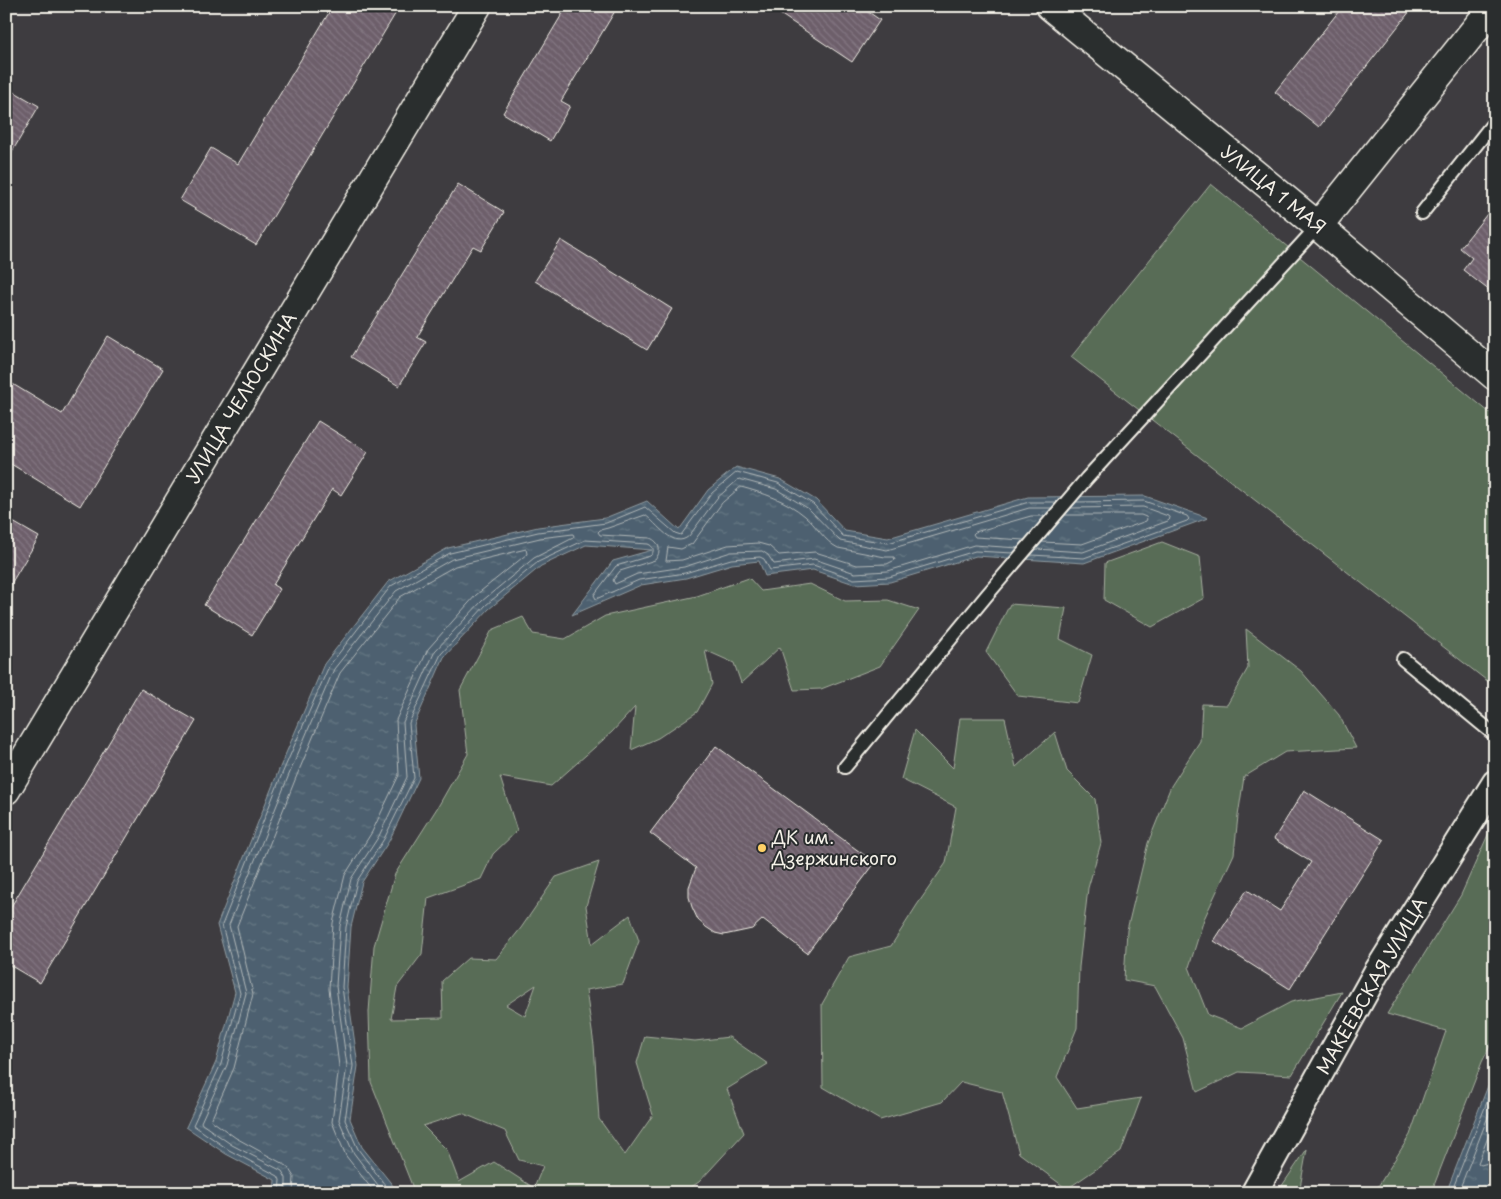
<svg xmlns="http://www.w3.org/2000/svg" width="1501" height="1199" font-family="'Playpen Sans',sans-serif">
  <defs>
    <pattern id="water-ripples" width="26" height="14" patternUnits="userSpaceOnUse" patternTransform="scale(1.25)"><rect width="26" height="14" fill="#4d6170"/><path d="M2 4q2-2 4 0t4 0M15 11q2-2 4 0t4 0" fill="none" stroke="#677884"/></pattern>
    <pattern id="building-back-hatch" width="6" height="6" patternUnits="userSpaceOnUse" patternTransform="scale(1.25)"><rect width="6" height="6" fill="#6d5e6b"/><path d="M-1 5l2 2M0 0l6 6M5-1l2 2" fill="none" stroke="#827680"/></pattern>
  </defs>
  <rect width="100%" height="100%" fill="#3e3c40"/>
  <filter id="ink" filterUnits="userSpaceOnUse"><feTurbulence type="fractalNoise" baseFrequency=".02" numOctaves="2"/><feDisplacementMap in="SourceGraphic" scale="10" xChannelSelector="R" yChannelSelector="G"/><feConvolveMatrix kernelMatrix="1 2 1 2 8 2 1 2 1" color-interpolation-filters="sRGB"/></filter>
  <g filter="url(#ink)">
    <path fill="#586c56" stroke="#a6ae9f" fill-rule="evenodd" d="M1211,184L1495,417V687L1071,357Z
      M1162,542L1200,557L1204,598L1152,627L1104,600L1105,563Z
      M749,578L761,591L810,584L845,601L888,600L919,610L880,666L821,689L794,690L780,647L741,683L734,663L705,650L712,684L697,712L658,738L631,750L635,707L612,732L551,786L500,777L517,831L493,854L481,879L428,898L422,954L397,987L391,1019L443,1018L442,981L468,958L496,959L521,928L556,877L599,862L586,906L592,944L630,915L639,941L623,984L586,990L594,1045L599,1119L625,1155L653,1115L637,1063L645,1036L695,1041L729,1037L768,1064L727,1089L744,1133L699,1182L682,1193H415L371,1082L369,1012L374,946L395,874L439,805L468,754L460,690L492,630L523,617L533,634L565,639L605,616L697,596ZM536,985L525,1016L506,1005ZM462,1113L505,1131L519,1160L543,1166L534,1188L494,1162L459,1182L447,1150L423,1126Z
      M1010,604L1066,608L1060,639L1092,655L1078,703L1018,696L986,652Z
      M1246,629L1301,671L1339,715L1356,748L1285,752L1244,777L1238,816L1234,854L1204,919L1189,967L1208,1015L1242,1028L1291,1002L1342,992L1292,1075L1239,1072L1197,1092L1183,1038L1155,986L1124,980L1127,930L1148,843L1171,786L1200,741L1202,704L1227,705L1248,668Z
      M960,718H1005L1016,767L1055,732L1067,771L1095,799L1101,843L1088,888L1079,967L1077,1028L1057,1077L1077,1108L1141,1098L1121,1152L1067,1189L1019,1153L1002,1092L961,1082L942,1102L880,1120L823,1087L822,1004L849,957L891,946L917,905L946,863L956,807L901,779L915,730L953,768Z
      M1495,819V1036L1482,1062L1431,1193H1374L1410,1135L1446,1031L1387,1014L1461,895Z
      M1307,1149L1299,1193H1277Z"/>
    <path fill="url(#water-ripples)" stroke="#909ba0" d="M736,467L780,479L816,500L845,531L888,538L1028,497L1145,496L1208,518L1084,563L976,556L890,582L854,584L813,570L765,576L759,561L732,564L686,578L641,585L572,615L613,561L652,550L586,545L541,566L489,609L444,657L414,725L419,778L389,841L362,882L351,927L347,987L358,1066L350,1119L362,1147L394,1187L397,1193H274L275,1180L226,1154L186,1127L216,1062L235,992L217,925L278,772L324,664L388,582L448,548L538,527L605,518L647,501L679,530L708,490Z
      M1495,1068V1176L1486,1193H1446Z"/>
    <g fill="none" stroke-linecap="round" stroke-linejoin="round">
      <path stroke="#b1b7b8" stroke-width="1" d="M741,487C763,493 786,500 805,516C816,525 824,541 838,548L885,557H894L895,560L887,564L857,565L815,552L779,555L769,546L758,543L728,545L682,560L666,561L668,547L681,549L692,544L722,503Z
        M1024,540L975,537L973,534L975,532L1031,516H1045
        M1042,542L1082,544L1146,521L1147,519L1146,517L1141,515H1065
        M1018,548L974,545L888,571L855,573L814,559L774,564L768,555L762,551L731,552L684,567L637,574L615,584L613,580L620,571L655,560C662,551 660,542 650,538L600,535L598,532L600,530L608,528L645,515C657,523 673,550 689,536L717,498L739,479L776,489L809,509L840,541L887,550L1029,508H1051
        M1036,549L1083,552L1168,521L1170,519L1168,516L1143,507L1071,508
        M1031,555L1084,558L1187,521L1189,519L1187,516L1144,501L1077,502
        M1495,1119L1478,1163L1481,1165L1495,1161
        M279,1193L280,1180L278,1176L229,1150L193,1125L221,1064L240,993L222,925L282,774L329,666L391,586L450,553L538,532L606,523L645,507L675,533L681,535L712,493L737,472L778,483L813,504L843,536L888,543L1029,502H1057
        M286,1193V1178L282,1171L232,1145L202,1124L201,1122L227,1065L246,993L229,925L288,777L334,669L396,591L452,559L540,538L573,534L574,536L573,538L534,558L482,601L435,651L403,722L407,777L379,836L351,879L340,926L336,986L347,1066L339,1120L353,1152L384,1193
        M293,1193L294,1177L287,1166L236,1138L211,1120L234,1068L253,994L237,926L295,780L340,673L400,597L455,566L526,549L527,554L476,595L428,649L396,720L399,775L372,832L345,875L333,923L329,989L339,1066L332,1122L346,1156L375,1193
        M391,1193L358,1149L345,1120L353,1066L342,987L346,927L357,881L384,839L414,778L409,723L441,654L486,605L538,562L585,540L648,544C654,546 655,552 650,556L616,566L594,595L596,599L639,580L685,573L731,559L760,557L764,559L770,570L813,565L854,579L889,577L975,551L1013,553
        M1451,1193L1495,1082
        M1458,1193L1495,1099"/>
    </g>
    <path fill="url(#building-back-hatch)" stroke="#f4f1e8" d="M333,6H400L256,245L180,200L211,148L238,164Z
      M567,6H618L561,101L570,106L550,141L503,113Z
      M768,6H860L880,20L852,62Z
      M1343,6H1414L1319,127L1275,92Z
      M6,87L39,106L6,162Z
      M458,184L504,212L481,250L473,246L417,337L426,342L399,386L351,357Z
      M1495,204V295L1463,270L1472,258L1460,248Z
      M561,240L672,309L647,350L535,281Z
      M108,336L163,369L80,506L6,461V380L62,414Z
      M318,421L368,452L341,495L332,489L273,585L280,589L252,635L204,605Z
      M6,518L39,537L6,592Z
      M141,689L196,721L40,983L6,963V915Z
      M716,746L875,863L807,953L763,919L752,929L724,935L715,933L706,927L698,920L692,907L689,897V887L696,868L650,833Z
      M1304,790L1384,840L1290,989L1214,941L1247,890L1280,911L1311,862L1274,839Z"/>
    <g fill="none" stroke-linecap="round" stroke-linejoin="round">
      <defs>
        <path id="lane" d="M1422,213L1495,121
          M1403,659L1495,735
          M845,767L987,595L1087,478L1318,226"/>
        <path id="street" d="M1254,1193L1376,973L1495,783"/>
        <path id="secondary" d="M1050,6L1318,226L1495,376
          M1318,226L1494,6
          M6,790L477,6"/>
      </defs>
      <use href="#lane" stroke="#f4f1e8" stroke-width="16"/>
      <use href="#street" stroke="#f4f1e8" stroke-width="29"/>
      <use href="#secondary" stroke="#f4f1e8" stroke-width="31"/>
      <use href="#lane" stroke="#2a2d2e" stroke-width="12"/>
      <use href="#street" stroke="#2a2d2e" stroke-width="25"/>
      <use href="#secondary" stroke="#2a2d2e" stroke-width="28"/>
    </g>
  </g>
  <circle fill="#ffd166" stroke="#2a2d2e" stroke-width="2" cx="762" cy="848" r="5"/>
  <g text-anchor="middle" stroke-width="4" stroke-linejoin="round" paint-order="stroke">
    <g font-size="18" fill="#f4f1e8" stroke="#2a2d2e">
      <text transform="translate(1273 190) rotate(39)" y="6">УЛИЦА 1 МАЯ</text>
      <text transform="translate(242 398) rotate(-59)" y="6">УЛИЦА ЧЕЛЮСКИНА</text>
      <text transform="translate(1372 986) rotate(-60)" y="6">МАКЕЕВСКАЯ УЛИЦА</text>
    </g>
    <g font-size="18" fill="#f4f1e8" stroke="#2a2d2e" text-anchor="start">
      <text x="772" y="844">ДК им.<tspan x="772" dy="21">Дзержинского</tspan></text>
    </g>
  </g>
  <rect width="1501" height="1199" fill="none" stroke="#2a2d2e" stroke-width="25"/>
  <rect x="12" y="12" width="1476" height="1174" fill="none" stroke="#f4f1e8" stroke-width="2" filter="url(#ink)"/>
</svg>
